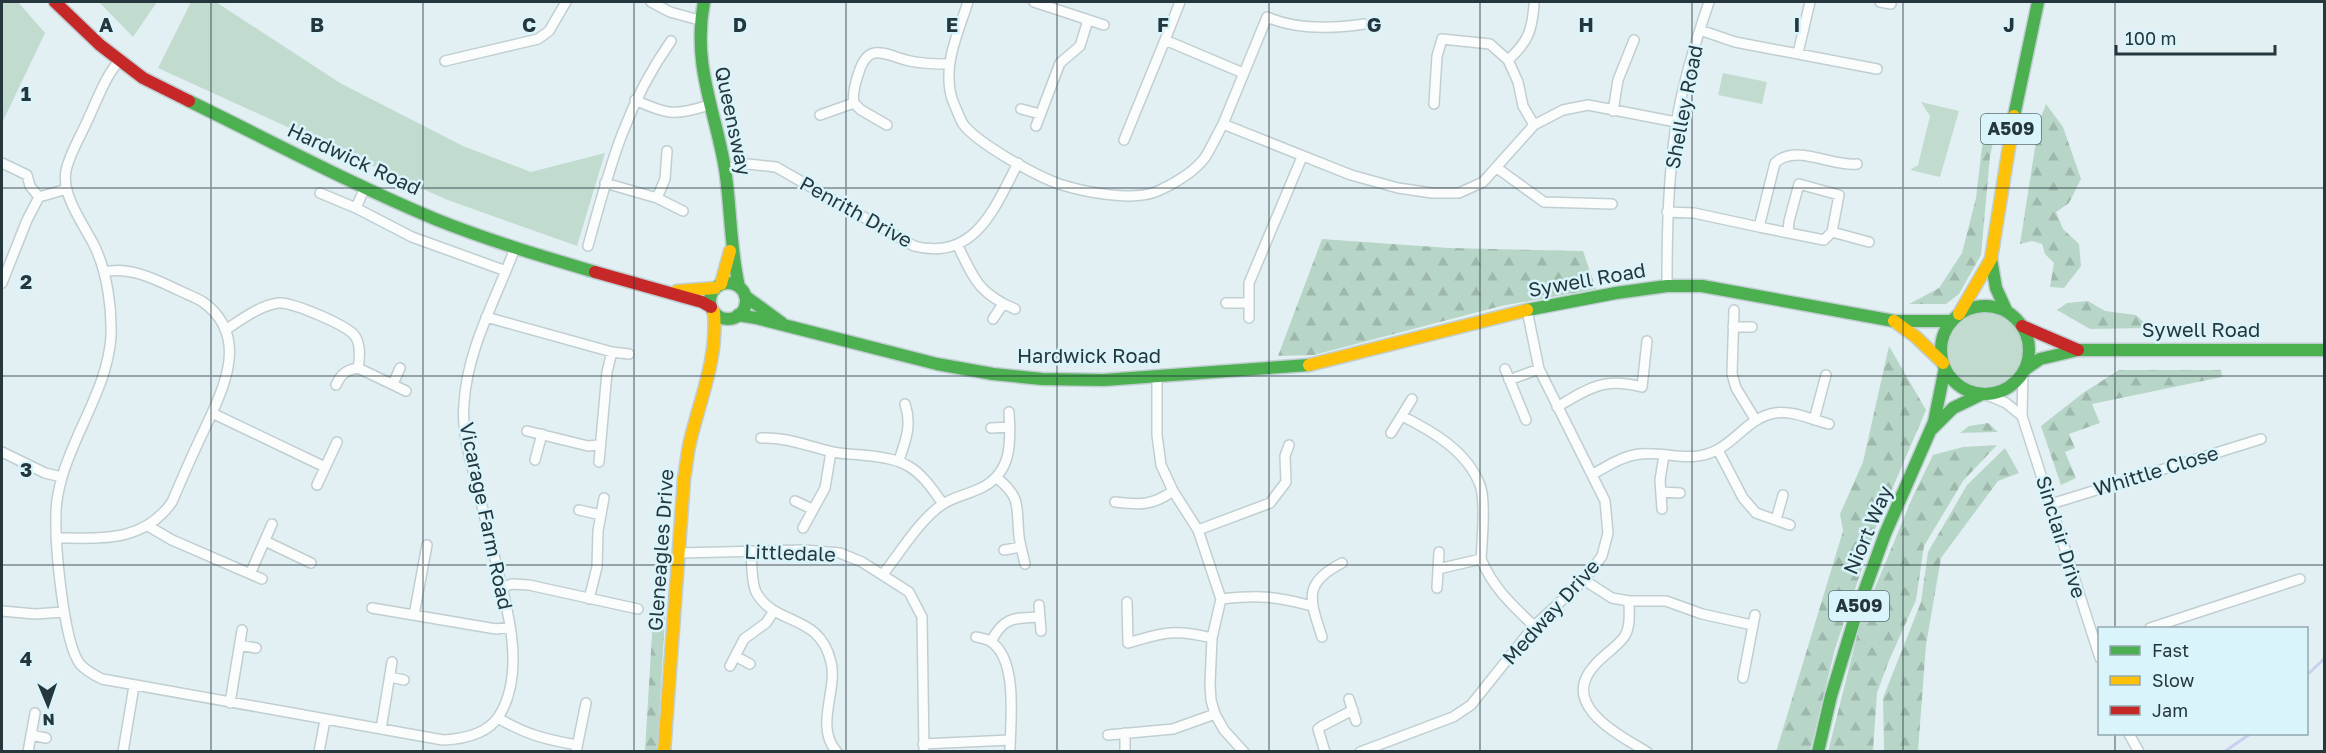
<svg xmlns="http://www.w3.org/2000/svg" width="2326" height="753" font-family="'Golos Text',sans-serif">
  <defs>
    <pattern id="forest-firs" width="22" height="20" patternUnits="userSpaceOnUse" patternTransform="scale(1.5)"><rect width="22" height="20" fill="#b8d6c7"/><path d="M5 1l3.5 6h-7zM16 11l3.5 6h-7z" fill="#9eb8ac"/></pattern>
  </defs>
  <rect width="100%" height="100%" fill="#e2f0f4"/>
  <path fill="#c2dbcf" d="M2,2H18L45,33L2,123Z
    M99,2H157L133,37Z
    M191,2H216L340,83L463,146L531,172L605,153L577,246L445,199L158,68Z
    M1723,73L1767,82L1762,104L1718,95Z
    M1921,102L1959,111L1940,177L1910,170L1918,165L1930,116Z
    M1948 350a38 38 0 1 1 76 0a38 38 0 1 1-76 0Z"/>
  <path fill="url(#forest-firs)" d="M2046,104L2063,127L2081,179L2069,203L2056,212L2063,229L2079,244L2081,266L2064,288L2050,287L2054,263L2045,254L2042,244L2032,241L2020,244L2039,122Z
    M1986,113L1999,116L1990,156L1981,255L1959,294L1946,304H1909L1939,288L1962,253L1976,198Z
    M1322,239L1449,248L1583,251L1596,289L1501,306L1314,355L1278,356Z
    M2088,301L2105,311L2136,315L2150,328L2090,329L2057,310L2067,303Z
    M1889,346L1926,410L1876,527L1835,649L1810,751L1776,752L1843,531L1840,514L1863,462Z
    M2119,370H2221L2222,377L2092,404L2100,423L2069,434L2075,448L2065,452L2076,478L2061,485L2041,426L2083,393Z
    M1988,423L1998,432L1960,433L1969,426Z
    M1997,445L1963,481L1924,546L1916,600L1888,663L1877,693L1873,751L1828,752L1860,624L1913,496L1933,455L1963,447Z
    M2005,448L2019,473L1998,481L1941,558L1926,645L1918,751H1884L1883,698L1921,602L1928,552L1967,485Z
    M654,600L666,602L657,751H645Z"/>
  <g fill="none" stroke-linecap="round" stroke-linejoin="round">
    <path stroke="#cad0f0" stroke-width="3" d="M2306,676L2324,659
      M2224,752L2250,734"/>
    <defs>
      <path id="street" d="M651,2L670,12L699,20
        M968,2C958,33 942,66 952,99C955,106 959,117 963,124C977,143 1036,176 1059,184C1084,192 1133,202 1158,191C1174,184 1196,171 1206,156C1212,146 1217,135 1223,124L1351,175L1398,188L1432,193H1459L1483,182L1534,125L1563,110L1588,105L1676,122
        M1034,2L1104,25
        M1180,2L1165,40L1243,73
        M1880,2L1891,4
        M1700,30L1735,42L1877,69
        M1798,53L1810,2
        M1508,60C1528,42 1532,31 1534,5
        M119,61C105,77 98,98 89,117C82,134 69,154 66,171C61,196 85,226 95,247C107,273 112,307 111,336C108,386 76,429 62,477C59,488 56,501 56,513C55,543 63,642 80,664C86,671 94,675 102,679L443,740C463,739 487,735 499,716C528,670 505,600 493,551C488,532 484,513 479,494C472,465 461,433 464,404C467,349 496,299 515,248
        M445,61L538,39L549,31L566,2
        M635,100C668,115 675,116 709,105
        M1434,104L1437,56L1442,39L1490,44L1508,60L1518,82L1523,106L1534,125
        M1021,109L1040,114
        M1613,111L1618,80L1634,40
        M820,115L854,103
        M1223,124L1267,17C1297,30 1331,29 1364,24
        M887,125L861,110L854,103C852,94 855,84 858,75C868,40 884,55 910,61C923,64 936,64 948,64
        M1036,126L1060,63L1080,46L1088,20
        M1124,140L1165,40
        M2,163L27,175L30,186L39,197
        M1497,168L1544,202L1612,204
        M725,169L748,164L776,167L914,246C975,262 995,207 1018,163
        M605,183L657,198L683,211
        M320,193L356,208L412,237L506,271
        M657,198L665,179L667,151
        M356,208L365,187
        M1667,212L1694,213L1759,227L1775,163C1796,143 1831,167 1857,164
        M1759,227L1824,240L1832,232L1839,195L1799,184L1789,221L1788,233
        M1832,232L1869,242
        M957,244C974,279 978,293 1015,309
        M588,246C609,170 625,106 671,41
        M2,283L27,220L39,197L67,189
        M1667,286C1667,232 1668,179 1676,125C1682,85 1696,40 1709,2
        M1226,303H1248
        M1734,310L1732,374L1736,388L1755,419
        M486,317L612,352L629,354
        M1249,318V283L1302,157
        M993,319L1003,304
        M1733,327H1752
        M225,330C241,320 260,305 279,303C292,302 347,325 355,336C361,345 360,357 358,368L406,391
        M1505,369L1526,420
        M2023,373L2022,416L2100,658
        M1157,377V435L1161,465L1173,491L1198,530L1221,599L1212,638L1210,684L1211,700L1215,714L1224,730L1244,752
        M1509,380L1539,369
        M393,384L400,368
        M336,385C341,374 346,370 358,368
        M1985,394L2006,403L2022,416
        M1557,407C1589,388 1603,377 1642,387L1647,341
        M212,413L325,467
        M1402,416C1432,431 1467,451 1480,485C1486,500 1482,542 1481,559C1493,588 1513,606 1534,626
        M1814,420L1826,375
        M991,428L1010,427
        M527,431L588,446L599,445
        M1391,433L1412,399
        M761,438C786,437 804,445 829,451C839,454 850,454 861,455C907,459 917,466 943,504
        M1718,450L1743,498L1756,513L1790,525
        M2,452L45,473L62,477
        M535,460L542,434
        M899,460C906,440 912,424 905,404
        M599,462L607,372L612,352
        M1593,474C1608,466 1622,456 1640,454C1667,451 1690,464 1717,450C1738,439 1750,417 1775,413C1792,410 1813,420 1829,424
        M997,478C1022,498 1016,507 1019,536C1020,545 1023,554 1025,564
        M317,485L337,442
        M1661,492L1680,493
        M795,501L812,509
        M1115,502C1139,505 1152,506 1173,491
        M2051,504L2261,439
        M1662,509L1660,480L1664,455
        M579,510L601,515
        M1776,520L1783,495
        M148,526L172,540L262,579
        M803,528L825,488L831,452
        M1198,530L1270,503L1286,482L1285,456L1289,445
        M56,538C101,538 143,543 172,502C183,476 194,451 206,426C225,386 249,335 203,302C195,297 186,294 178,290C155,279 129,266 104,272
        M265,541L311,563
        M1004,550L1021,547
        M751,551C752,563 751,581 756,592C775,627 819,612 831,662C838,690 814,727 837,752
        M678,553L804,550L840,553L862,562L909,592L922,617L924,752
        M1438,569L1481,559
        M250,574L272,524
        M883,574C900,553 920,519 943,504C954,497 969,494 981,488C1012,473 1011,443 1009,412
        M1584,580L1612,598L1629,601H1666L1702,614L1752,625
        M503,587L512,584L529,585L638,609
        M1437,588L1439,552
        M589,599L597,567L598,531L604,498
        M1221,599C1259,595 1275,596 1312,606
        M1629,601C1629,612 1631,627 1624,637C1616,648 1603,655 1594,666C1559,705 1619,735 1647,752
        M1127,602L1128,643C1164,632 1175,629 1212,638
        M1039,605L1041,631
        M372,608L496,629L510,627
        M2,611L35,614L64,612
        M414,615L427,545
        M2150,628L2300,579
        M976,637C980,638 986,639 990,641C1019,659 1010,723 1010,752
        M1322,637C1310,600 1302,583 1342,563
        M991,642C1003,617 1014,618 1039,617
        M240,645L256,648
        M735,656L750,664
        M730,666L744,639L766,623L774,611
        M390,677L404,680
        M1743,678L1755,615
        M1349,699L1356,721
        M230,703L242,630
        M498,718C527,735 544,739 577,745
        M381,729L392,662
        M1125,733V752
        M2129,734L2139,752
        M31,735L46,738
        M1108,735L1173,729L1215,714
        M923,744L1010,740
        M28,752L35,713
        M123,752L134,686
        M319,752L325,720
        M576,752L586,703
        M1325,752L1318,729L1322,726L1353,710
        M1360,752L1453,717L1471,705L1534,626L1584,580L1602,556L1608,533L1605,501L1539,369L1527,310"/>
      <path id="fast" d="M704,2C692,65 715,109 725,169C731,208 730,248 739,287
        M189,101C271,141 351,184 435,219C487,240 541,256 595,272
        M2014,116L2038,2
        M1991,259L1996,288L2007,312
        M710 301a18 18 0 1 1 36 0a18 18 0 1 1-36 0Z
        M745,296L782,323
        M1941 350a44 44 0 1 1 88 0a44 44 0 1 1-88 0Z
        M1527,310L1616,293L1667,286H1702L1894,321H1952
        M738,315L756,318L937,364L993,374L1042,379L1104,380L1309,365
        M2024,370L2040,359L2078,350H2324
        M1932,429L1953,408L1982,394
        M1818,752L1831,696L1856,614L1885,534L1934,422L1945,368"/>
      <path id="slow" d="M721,284L730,251
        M677,291L715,288
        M1959,314L1991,259L2014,116
        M1894,321L1916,337L1943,363
        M1309,365L1527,310
        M664,752L684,479C686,468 687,457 689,446C699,401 718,360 714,312"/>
      <path id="jam" d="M55,2L100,45L143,78L189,101
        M595,272L702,302L711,307
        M2022,326L2078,350"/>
    </defs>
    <use href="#street" stroke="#c0ced2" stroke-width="12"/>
    <use href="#fast" stroke="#c0ced2" stroke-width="15"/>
    <use href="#slow" stroke="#c0ced2" stroke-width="15"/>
    <use href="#jam" stroke="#c0ced2" stroke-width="15"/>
    <use href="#street" stroke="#fbfdfd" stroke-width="9"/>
    <use href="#fast" stroke="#4caf50" stroke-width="12"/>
    <use href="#slow" stroke="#ffc107" stroke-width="12"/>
    <use href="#jam" stroke="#c62828" stroke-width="12"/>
  </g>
  <path fill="none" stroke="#25373d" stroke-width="1.5" stroke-opacity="0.55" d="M211,2V752M423,2V752M634,2V752M846,2V752M1057,2V752M1269,2V752M1480,2V752M1692,2V752M1903,2V752M2115,2V628M2,188H2324M2,376H2324M2,565H2324M2115,734V752"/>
  <g text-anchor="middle" stroke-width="5" stroke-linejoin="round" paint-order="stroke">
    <g fill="#daf4fc" stroke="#5b7076" stroke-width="1.5">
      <rect x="1981" y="114" width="60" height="30" rx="4.5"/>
      <rect x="1829" y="591" width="60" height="30" rx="4.5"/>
    </g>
    <g font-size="18" font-weight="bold" fill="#25373d">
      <text x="2011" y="135">A509</text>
      <text x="1859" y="612">A509</text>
    </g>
    <g font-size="20" fill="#25373d" stroke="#daf4fc">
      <text transform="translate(1684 107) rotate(-79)" y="7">Shelley Road</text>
      <text transform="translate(733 121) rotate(78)" y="7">Queensway</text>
      <text transform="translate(354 159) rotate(25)" y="7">Hardwick Road</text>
      <text transform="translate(856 212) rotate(29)" y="7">Penrith Drive</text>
      <text transform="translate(1587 280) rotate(-10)" y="7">Sywell Road</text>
      <text x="2201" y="337">Sywell Road</text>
      <text x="1089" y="363">Hardwick Road</text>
      <text transform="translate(2156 471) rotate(-17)" y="7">Whittle Close</text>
      <text transform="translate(486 516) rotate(78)" y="7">Vicarage Farm Road</text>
      <text transform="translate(1868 530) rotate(-67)" y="7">Niort Way</text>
      <text transform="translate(2061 537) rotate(73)" y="7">Sinclair Drive</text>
      <text transform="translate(661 550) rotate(-86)" y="7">Gleneagles Drive</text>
      <text transform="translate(790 553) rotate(2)" y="7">Littledale</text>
      <text transform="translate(1551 612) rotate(-48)" y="7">Medway Drive</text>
    </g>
  </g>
  <g font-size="20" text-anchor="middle" font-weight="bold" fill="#25373d" stroke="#daf4fc" stroke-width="5" stroke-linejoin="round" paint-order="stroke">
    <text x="106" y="32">A</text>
    <text x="317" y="32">B</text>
    <text x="529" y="32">C</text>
    <text x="740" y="32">D</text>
    <text x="952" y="32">E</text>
    <text x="1163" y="32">F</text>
    <text x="1374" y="32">G</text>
    <text x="1586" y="32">H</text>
    <text x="1797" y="32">I</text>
    <text x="2009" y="32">J</text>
    <text x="26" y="101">1</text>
    <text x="26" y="289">2</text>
    <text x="26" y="477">3</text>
    <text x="26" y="666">4</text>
  </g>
  <rect width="2326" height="753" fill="none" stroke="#25373d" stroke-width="6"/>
  <rect x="2098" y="627" width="210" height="108" fill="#daf4fc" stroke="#92a8b0" stroke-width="1.5"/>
  <rect x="2110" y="646" width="30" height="9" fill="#4caf50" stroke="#92a8b0" stroke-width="1.5"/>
  <text x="2152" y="657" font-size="18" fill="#25373d">Fast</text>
  <rect x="2110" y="676" width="30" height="9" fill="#ffc107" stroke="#92a8b0" stroke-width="1.5"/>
  <text x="2152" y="687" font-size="18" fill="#25373d">Slow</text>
  <rect x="2110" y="706" width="30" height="9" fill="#c62828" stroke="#92a8b0" stroke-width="1.5"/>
  <text x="2152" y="717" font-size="18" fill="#25373d">Jam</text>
  <g transform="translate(48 705) rotate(178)" stroke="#daf4fc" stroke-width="4.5" paint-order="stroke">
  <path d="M0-4.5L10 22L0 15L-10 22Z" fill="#25373d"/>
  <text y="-9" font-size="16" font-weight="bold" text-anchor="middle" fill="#25373d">N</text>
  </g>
  <path d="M2116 45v9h159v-9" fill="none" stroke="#25373d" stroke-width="3"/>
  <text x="2125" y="45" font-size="18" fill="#25373d" stroke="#daf4fc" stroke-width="4.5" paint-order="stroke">100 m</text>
</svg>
